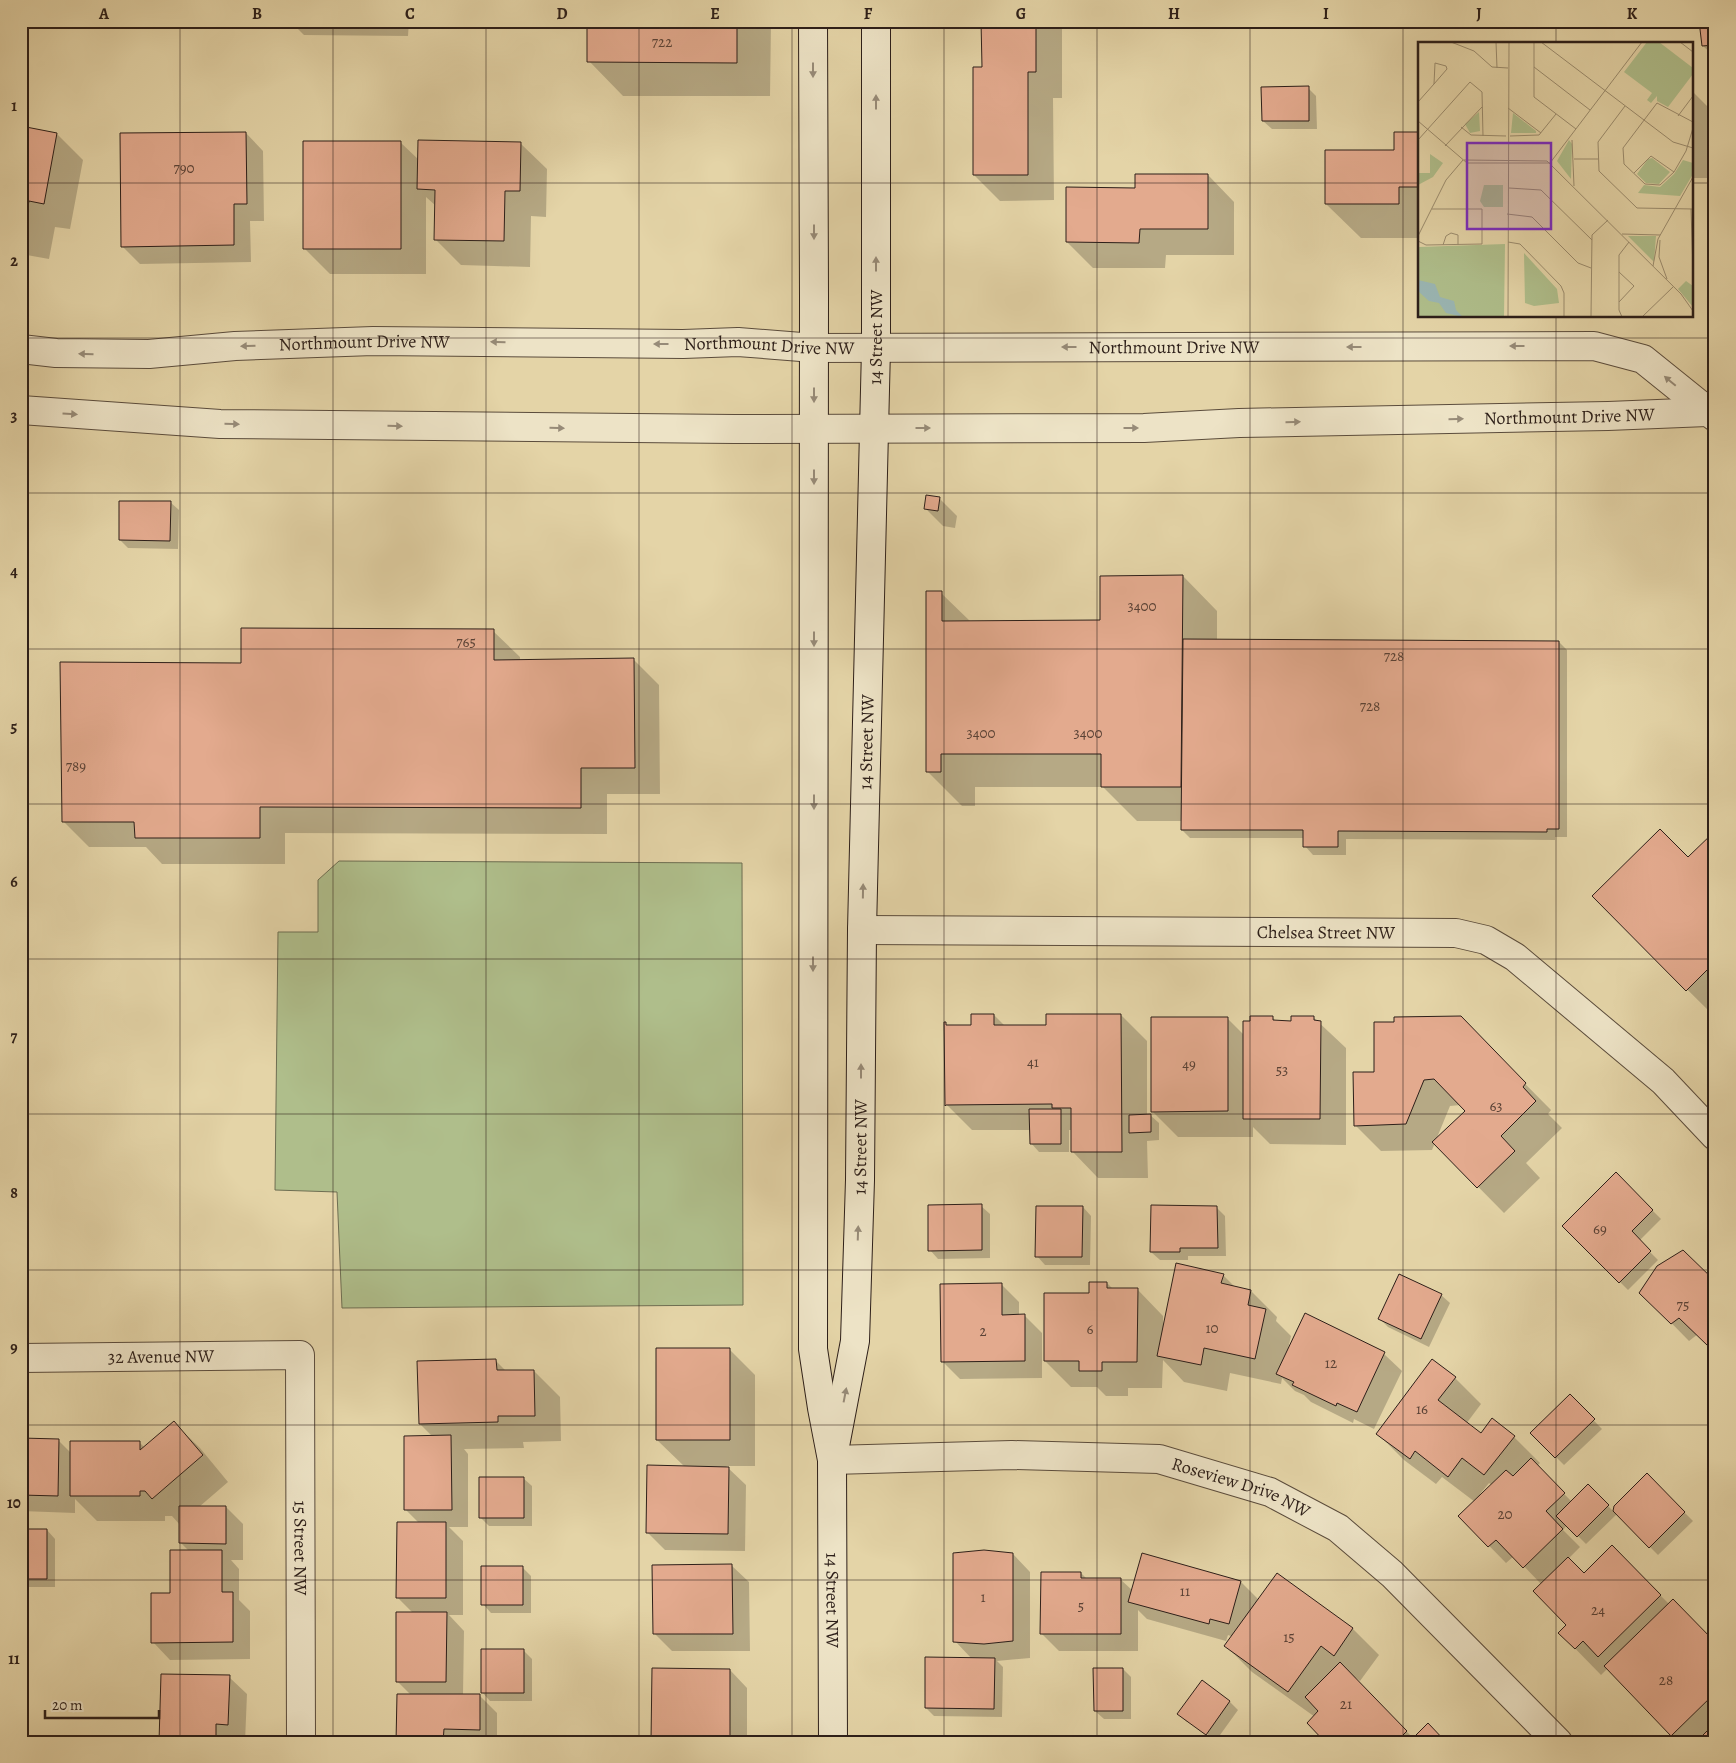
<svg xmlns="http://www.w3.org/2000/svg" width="1736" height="1763" font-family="Alegreya,serif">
  <rect width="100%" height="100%" fill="#e4d4a7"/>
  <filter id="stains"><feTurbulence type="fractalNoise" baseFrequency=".004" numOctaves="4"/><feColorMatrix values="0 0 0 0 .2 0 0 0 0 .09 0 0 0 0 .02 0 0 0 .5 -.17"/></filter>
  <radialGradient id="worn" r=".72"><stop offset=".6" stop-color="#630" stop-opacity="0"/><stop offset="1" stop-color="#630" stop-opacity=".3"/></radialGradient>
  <path fill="#afbe8b" stroke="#6e6e52" d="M339,861L742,863L743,1305L342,1308L337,1192L275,1190L278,932H318V880Z"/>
  <path fill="#0003" fill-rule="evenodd" d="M160,21H252V22L162,23Z
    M290,21H409L408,36L304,35Z
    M589,21H771L770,96H623L589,61Z
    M983,21H1071V29H1062V98H1053L1054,200L1000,201L974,175L983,68Z
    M1228,21H1371V25L1231,24Z
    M1715,21V57L1703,46Z
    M1308,88L1316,96L1317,129H1272L1263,121Z
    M1692,91L1715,114V178H1692Z
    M21,128L57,134L83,160L70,229L55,227L49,259L21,254Z
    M246,133L263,151L264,221H250L251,262L140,264L122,246Z
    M1420,133V238H1361L1326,204Z
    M400,142L419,160L520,143L547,169L546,217L531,216L530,267L461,265L435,239L436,206L426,197V274H330L304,248Z
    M1208,175L1234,202V255H1166L1165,268H1093L1067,242L1136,189Z
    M939,498L957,516L955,528L943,526L925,508Z
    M170,502L179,510L178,549L128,548L120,540Z
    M1183,576L1217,611V641L1559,642L1567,650V837H1555V840L1346,839V855H1313L1305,846V838H1190L1182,830V821H1137L1103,787H975V806H962L928,772L941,593L971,622H1101Z
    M21,614L26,619L21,624Z
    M493,631L520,657V660L633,659L659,685L660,794H607V834L285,833V864H162L146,847H89L63,821L242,664Z
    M1715,833V1017L1593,896L1688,858Z
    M994,1015L1005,1026H1047L1121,1015L1147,1041V1115H1150L1159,1123V1140L1147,1141L1148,1178H1098L1072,1151V1130H1069V1152H1039L1031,1143V1130H972L946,1104L973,1026Z
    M1272,1017L1277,1022H1292L1313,1017L1346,1048V1145L1270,1144L1253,1127V1137H1178L1152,1111L1227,1018L1244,1035Z
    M1460,1018L1551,1110L1548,1114L1562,1128L1526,1163L1540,1178L1504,1213L1435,1143L1432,1150L1381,1151L1355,1125L1376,1073ZM1461,1105L1466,1111L1436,1140L1450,1106Z
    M1616,1174L1661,1219L1639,1241L1658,1260L1628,1290L1564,1226Z
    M981,1206L990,1214V1258L938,1259L930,1250Z
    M1083,1207L1091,1216L1090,1265H1045L1037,1256Z
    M1216,1207L1225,1216L1226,1256H1188V1260H1160L1151,1252Z
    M1223,1275L1236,1288L1251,1291L1277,1317L1276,1321L1291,1336L1288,1349L1306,1315L1384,1354L1402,1371L1374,1429L1354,1419L1353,1423L1311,1402L1304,1395L1295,1391L1282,1378L1281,1384L1230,1373L1227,1391L1184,1382L1163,1360L1162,1388H1128V1396H1106L1097,1387H1071L1045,1361L1090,1294L1107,1283L1113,1289H1137L1163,1316V1325H1165Z
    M1715,1282V1351L1698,1334L1689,1341L1641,1292Z
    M1001,1284L1019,1302V1315H1024L1042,1333V1378L960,1379L942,1361Z
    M1441,1295L1450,1303L1429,1347L1388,1327L1380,1319Z
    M729,1349L755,1375V1466H726L746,1485L745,1551L665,1550L647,1532L685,1467L657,1440Z
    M496,1361L506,1371H534L560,1397L561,1441L523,1442L524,1448L464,1449L468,1454V1527H449L463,1541V1615H449L464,1631L463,1695H479L497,1713V1742H398L411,1695L397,1681L413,1613L398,1598L419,1523L406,1510L433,1437L420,1424Z
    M1455,1378L1481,1404L1466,1424L1481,1435L1514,1437L1540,1463L1537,1466L1572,1502L1588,1486L1614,1512L1615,1506L1647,1475L1693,1521L1658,1555L1617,1514L1586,1544L1567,1525L1563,1530L1580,1547L1568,1559L1584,1575L1612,1547L1669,1604L1715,1643V1742H1678L1607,1669L1601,1675L1560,1633L1568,1625L1541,1584L1514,1556L1506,1563L1460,1516L1475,1502L1442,1477L1436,1484L1404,1460L1378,1434ZM1489,1483L1492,1485L1482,1495L1480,1494Z
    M1570,1396L1602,1429L1564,1465L1532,1433Z
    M173,1422L200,1448L228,1482L199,1507H226L243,1524V1560H231L239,1569V1600L250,1611V1659L170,1660L153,1642L189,1551L180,1542V1525L172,1516H165V1521H97L75,1499V1513L21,1511V1439L58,1440L71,1453L139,1442L144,1447Z
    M523,1478L532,1486V1526H489L480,1517Z
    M21,1530H47L55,1539V1587H21Z
    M1013,1554L1030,1572V1658L997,1661L1003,1667L1002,1717L934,1716L926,1708L972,1659L955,1641Z
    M731,1565L749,1582L750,1651H672L655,1634Z
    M522,1567L531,1576V1613H491L483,1604Z
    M1081,1573L1087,1579H1120L1133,1591L1241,1582L1259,1600L1277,1575L1353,1629L1379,1655L1360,1681L1356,1678L1355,1679L1414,1739L1445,1742H1326L1315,1717L1252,1672L1226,1646L1233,1637L1228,1635L1226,1641L1147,1619L1138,1610V1651H1059L1042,1634Z
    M524,1651L532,1659V1701H490L482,1692Z
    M1123,1669L1131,1677V1719H1104L1095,1711Z
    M730,1670L747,1688V1742L652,1741Z
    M229,1677L247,1694L245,1742H161Z
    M1229,1701L1238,1710L1215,1742L1210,1739L1211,1737L1187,1719V1722L1179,1714Z"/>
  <path fill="#e3aa8e" stroke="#2d1f19" d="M587,21H737V63L587,62Z
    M981,21H1036V72H1028V175H973V67H982Z
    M1699,21H1715V45L1702,46Z
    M1309,86V121H1262L1261,87Z
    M21,126L57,133L44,204L29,201L23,233H21Z
    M246,132L247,204H234V245L121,247L120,133Z
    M1394,132H1420V187H1399V204H1325V150H1394Z
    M418,140L521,142L520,191H505L504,241L434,240L435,190L417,189Z
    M303,141H401V249H303Z
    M1135,174H1208V229H1140L1139,243L1066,242V187L1135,188Z
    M926,495L940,497L938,511L924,509Z
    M119,501H171L170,541L119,540Z
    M1183,575L1181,787H1101V754H941V772H926V591H942V621L1100,620V576Z
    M241,628L494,629V660L634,658L635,768H581V808L260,807V838H135L134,822H62L60,662L241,663Z
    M1183,639L1559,641V829H1547V832L1338,831V847H1303V830H1181Z
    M1660,829L1688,857L1715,831V962L1686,991L1592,896Z
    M971,1014H994V1025H1046V1014H1121L1122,1152H1071V1108H1052V1104L946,1105L945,1106L944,1022H946V1025H971Z
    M1250,1016H1273V1020L1291,1021V1016H1314V1020L1321,1021L1320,1119H1243V1021H1250Z
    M1461,1016L1526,1083L1523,1087L1536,1101L1501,1136L1515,1151L1477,1188L1432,1142L1465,1111L1434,1079L1424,1080L1406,1124L1354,1126L1353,1072H1374V1022H1394V1017Z
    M1151,1017H1228V1111L1151,1112Z
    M1029,1109H1061V1144H1030Z
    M1151,1114V1132L1129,1133V1115Z
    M1616,1172L1653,1210L1632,1231L1651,1251L1619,1283L1562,1226Z
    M982,1204V1250L928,1251V1205Z
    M1151,1205L1217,1206L1218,1248H1180V1252H1150Z
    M1036,1206H1083L1082,1257H1035Z
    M1683,1250L1715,1281V1340L1708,1346L1679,1318L1671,1324L1639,1293L1657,1266Z
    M1176,1263L1224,1274L1221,1283L1251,1290L1248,1305L1266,1309L1255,1359L1204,1348L1201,1365L1157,1356Z
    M1399,1274L1442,1294L1421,1339L1378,1319Z
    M1089,1282H1107V1288H1138L1137,1362H1102V1371H1079V1361H1044V1293H1089Z
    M1002,1283V1315L1025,1314V1361L941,1362L940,1284Z
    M1305,1313L1385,1352L1357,1412L1337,1403L1336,1406L1292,1385L1294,1382L1276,1374Z
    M656,1348H730V1440H656Z
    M496,1359L497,1370H534L535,1416H498V1422L419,1424L417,1361Z
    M1432,1359L1456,1377L1438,1400L1481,1433L1492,1418L1515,1436L1484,1475L1462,1458L1448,1477L1415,1451L1410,1459L1376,1434Z
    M1570,1394L1595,1419L1555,1458L1530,1433Z
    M174,1421L203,1455L152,1499L145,1491H140V1496H70V1441H140V1450Z
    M451,1435L452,1510H404V1436Z
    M21,1438L59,1439L58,1496L21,1495Z
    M1531,1458L1565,1493L1546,1511L1563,1529L1523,1568L1496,1540L1488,1547L1458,1516L1506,1470L1513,1476Z
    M647,1465L729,1467L728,1534L646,1533Z
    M1647,1473L1685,1512L1649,1548L1613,1511L1614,1506Z
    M479,1477H524V1518H479Z
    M1588,1484L1609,1505L1577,1537L1556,1516Z
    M179,1506H226V1544L179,1543Z
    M397,1522H446V1598H396Z
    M21,1529H47V1579H21Z
    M1612,1545L1661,1595L1598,1657L1583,1641L1575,1649L1558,1633L1566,1625L1533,1591L1568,1557L1584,1573Z
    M170,1550H222V1592H233V1642L151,1643V1593H170Z
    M984,1550L1013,1553V1641L984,1644L953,1642V1553Z
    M1142,1553L1241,1581L1229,1624L1210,1619L1209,1624L1128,1602Z
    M732,1564L733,1634H653L652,1565Z
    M481,1566H523V1605H481Z
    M1041,1572H1081V1578H1121V1634H1040Z
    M1277,1573L1353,1628L1334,1656L1321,1646L1288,1692L1224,1646Z
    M1673,1599L1715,1642V1693L1671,1736L1604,1666Z
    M396,1612H447L446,1682H396Z
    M481,1649H524V1693H481Z
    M925,1657L995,1658L994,1709L925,1708Z
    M1340,1662L1407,1731L1396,1742H1325L1307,1723L1318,1711L1305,1697Z
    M652,1668L730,1669V1742L651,1741Z
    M1093,1668H1123V1711H1094Z
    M161,1674L230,1675L228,1725L216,1724V1742H159Z
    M1202,1680L1230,1701L1206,1735L1177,1714Z
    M397,1694H480V1730L444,1729L443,1742H396Z
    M1428,1723L1446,1742H1409Z
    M1715,1723V1742H1696Z"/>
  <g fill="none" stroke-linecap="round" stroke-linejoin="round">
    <defs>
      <g id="minor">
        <path id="s1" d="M862,930L1456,933L1486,940L1515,957L1663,1081L1715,1136"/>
        <path id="s2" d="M21,1358L300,1355L301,1742"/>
        <path id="s3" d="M832,1460L1012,1455L1159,1459L1270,1492L1338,1528L1392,1574L1558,1742"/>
      </g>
      <g id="tertiary">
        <path id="s4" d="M21,349L56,353L149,354L235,346L373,341L683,344L738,342L814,348L1594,346L1643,359L1715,417"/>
        <path id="s5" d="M21,410L220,424L734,429L1144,428L1239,423L1608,416L1707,412L1713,405"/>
      </g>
      <g id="secondary">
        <path id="s6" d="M813,21L814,295L813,1349L822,1408L832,1460L833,1742"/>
        <path id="s7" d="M835,1446L855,1341L860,1180L862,930L876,348V21"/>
      </g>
    </defs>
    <use href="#minor" stroke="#5b4c3c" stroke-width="30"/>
    <use href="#tertiary" stroke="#5b4c3c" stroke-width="30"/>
    <use href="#secondary" stroke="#2d1f19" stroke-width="30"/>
    <use href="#minor" stroke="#ede3c6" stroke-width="28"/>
    <use href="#tertiary" stroke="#ede3c6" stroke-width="28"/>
    <use href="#secondary" stroke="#ede3c6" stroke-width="28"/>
  </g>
  <defs><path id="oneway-solid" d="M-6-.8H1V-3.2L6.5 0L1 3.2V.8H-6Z" transform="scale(1.25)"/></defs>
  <g fill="#978b78">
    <use href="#oneway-solid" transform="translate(813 70) rotate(90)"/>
    <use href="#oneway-solid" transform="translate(876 102) rotate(-90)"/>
    <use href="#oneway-solid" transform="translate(814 232) rotate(90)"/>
    <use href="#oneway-solid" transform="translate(876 264) rotate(-90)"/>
    <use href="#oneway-solid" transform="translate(498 342) rotate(-179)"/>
    <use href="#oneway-solid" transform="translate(661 344) rotate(-180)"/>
    <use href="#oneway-solid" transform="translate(248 346) rotate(178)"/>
    <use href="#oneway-solid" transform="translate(1517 346) rotate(180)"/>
    <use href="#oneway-solid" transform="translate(1069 347) rotate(180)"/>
    <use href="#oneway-solid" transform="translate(1354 347) rotate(180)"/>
    <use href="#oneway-solid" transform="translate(86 354) rotate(-179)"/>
    <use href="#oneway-solid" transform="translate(1670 381) rotate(-140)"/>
    <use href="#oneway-solid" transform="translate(814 395) rotate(90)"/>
    <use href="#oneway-solid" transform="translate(70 414) rotate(4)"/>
    <use href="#oneway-solid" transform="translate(1456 419) rotate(-1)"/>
    <use href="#oneway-solid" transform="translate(1293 422) rotate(-1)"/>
    <use href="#oneway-solid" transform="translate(232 424) rotate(1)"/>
    <use href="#oneway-solid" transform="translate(395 426) rotate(1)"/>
    <use href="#oneway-solid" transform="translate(557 428) rotate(1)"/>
    <use href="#oneway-solid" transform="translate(923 428)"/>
    <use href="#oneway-solid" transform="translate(1131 428)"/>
    <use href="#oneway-solid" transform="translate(814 477) rotate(90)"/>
    <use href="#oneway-solid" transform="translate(814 639) rotate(90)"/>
    <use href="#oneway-solid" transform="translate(814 802) rotate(90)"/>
    <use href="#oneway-solid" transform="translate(863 891) rotate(-89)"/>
    <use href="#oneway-solid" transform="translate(813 964) rotate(90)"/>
    <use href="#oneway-solid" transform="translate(861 1071) rotate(-90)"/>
    <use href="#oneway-solid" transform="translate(858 1233) rotate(-88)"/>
    <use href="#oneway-solid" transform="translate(845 1395) rotate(-79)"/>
  </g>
  <path fill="none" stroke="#2d1f19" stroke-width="1" stroke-opacity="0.55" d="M180,21V1742M333,21V1742M486,21V1742M639,21V1742M792,21V1742M944,21V1742M1097,21V1742M1250,21V1742M1403,21V1742M1556,21V44M21,183H1420M1692,183H1715M1556,316V1742M21,338H1715M21,493H1715M21,649H1715M21,804H1715M21,959H1715M21,1114H1715M21,1270H1715M21,1425H1715M21,1580H1715"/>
  <g text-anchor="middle" stroke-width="4" stroke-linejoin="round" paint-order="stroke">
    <g font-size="15" fill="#5a4236">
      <text x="662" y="47">722</text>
      <text x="184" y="173">790</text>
      <text x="1142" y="611">3400</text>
      <text x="466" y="647">765</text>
      <text x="1394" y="661">728</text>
      <text x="1370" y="711">728</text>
      <text x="981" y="738">3400</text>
      <text x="1088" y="738">3400</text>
      <text x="76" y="771">789</text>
      <text x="1033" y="1067">41</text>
      <text x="1189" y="1069">49</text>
      <text x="1282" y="1075">53</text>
      <text x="1496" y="1111">63</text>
      <text x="1600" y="1234">69</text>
      <text x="1683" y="1310">75</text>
      <text x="1212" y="1333">10</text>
      <text x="1090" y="1334">6</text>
      <text x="983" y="1336">2</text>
      <text x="1331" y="1368">12</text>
      <text x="1422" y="1414">16</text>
      <text x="1505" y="1519">20</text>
      <text x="1185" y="1596">11</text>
      <text x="983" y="1602">1</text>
      <text x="1081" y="1611">5</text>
      <text x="1598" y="1615">24</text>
      <text x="1289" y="1642">15</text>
      <text x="1666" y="1685">28</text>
      <text x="1346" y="1709">21</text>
    </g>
    <g font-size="18" fill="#2d1f19" stroke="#ede3c6">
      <text dy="6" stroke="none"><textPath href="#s7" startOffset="1111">14 Street NW</textPath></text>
      <text dy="6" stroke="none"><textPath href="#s4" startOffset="344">Northmount Drive NW</textPath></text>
      <text dy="6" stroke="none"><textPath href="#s4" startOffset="749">Northmount Drive NW</textPath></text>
      <text dy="6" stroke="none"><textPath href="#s4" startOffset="1154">Northmount Drive NW</textPath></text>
      <text dy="6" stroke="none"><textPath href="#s5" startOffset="1549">Northmount Drive NW</textPath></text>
      <text dy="6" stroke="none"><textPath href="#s7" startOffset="706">14 Street NW</textPath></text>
      <text dy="6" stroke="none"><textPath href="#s1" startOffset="464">Chelsea Street NW</textPath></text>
      <text dy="6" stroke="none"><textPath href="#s7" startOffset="301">14 Street NW</textPath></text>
      <text dy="6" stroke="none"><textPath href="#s2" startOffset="140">32 Avenue NW</textPath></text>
      <text dy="6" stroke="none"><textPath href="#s3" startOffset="414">Roseview Drive NW</textPath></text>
      <text dy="6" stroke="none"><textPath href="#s2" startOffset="472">15 Street NW</textPath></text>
      <text dy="6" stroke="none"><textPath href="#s6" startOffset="1581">14 Street NW</textPath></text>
    </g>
  </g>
  <g transform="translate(1418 42)">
    <rect width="275" height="275" fill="#e4d4a7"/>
    <path d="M229,0H241L275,26V32L250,65L239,59V54L233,61L229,58L234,51L206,30ZM61,70L62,89L52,91L47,82ZM95,71L118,89V91H93ZM151,98L154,102L153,137L139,119ZM12,112L25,121L15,135L0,143V131H12ZM234,116L252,130L241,142L228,141L219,132L230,117ZM265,118L275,121V132L262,154L220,151L226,143L242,145L256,132ZM66,143H85V165H66L62,159ZM210,194H238L236,220ZM0,201L1,205L87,202L86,275H0ZM106,211L139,247L141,261L116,264L107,261ZM268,239L275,244V265L260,247Z" fill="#afbe8b"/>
    <path d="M0,238L17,242L22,255L36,259L38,268L45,275L28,271L21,261L11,259L0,249Z" fill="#9ab5b2"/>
    <path fill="none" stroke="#9b8c6e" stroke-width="1" d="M33,0L56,9L74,25L90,26M78,0L79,26M116,0V55L158,87M123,0L255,100L275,106M262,0L275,10M116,25L172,68M0,60L16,42L29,27L28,24L17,21L16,42M207,64L180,100L181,129L219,166L275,167M90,66L123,91M260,74L275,54M0,79L49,121H132L224,0M275,80L239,61L205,106L206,122L227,142L242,143L256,130L268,109L275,86M43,85L53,93L88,94M92,94L121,93L138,72M0,98L52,40L64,50L65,94M154,98L156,144M0,101V119M27,104L64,65M156,117H180M46,118L129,119L263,252L275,269M216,131L233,114L256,130M91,146L123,148L174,198M273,167L275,228M89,172L114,175L160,221L173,226M204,192L242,193M0,194L28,138L45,118M242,198L241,215L249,237M0,199L8,203L64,202V167H14M90,200L102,202L143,244L146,251V275M25,203L28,194L33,191L40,193V203M235,224L240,197L275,135M201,260L216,244L201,230M90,275L91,0M173,275L174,193L190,178M204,275L201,268V213L211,200M224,275L255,245"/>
    <path fill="#7b2cbf" fill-opacity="0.15" stroke="#7b2cbf" stroke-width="2.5" d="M49,101H133V187H49Z"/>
    <rect width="275" height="275" fill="none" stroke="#2d1f19" stroke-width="2.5"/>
  </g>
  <rect width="1736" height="1763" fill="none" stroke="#e4d4a7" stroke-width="55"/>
  <path d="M45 1710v8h114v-8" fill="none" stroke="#2d1f19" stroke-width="2.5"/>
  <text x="52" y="1710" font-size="15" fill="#2d1f19" stroke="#ede3c6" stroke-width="4" paint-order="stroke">20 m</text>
  <rect x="28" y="28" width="1680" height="1708" fill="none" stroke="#2d1f19" stroke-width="2"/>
  <g font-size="16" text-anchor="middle" font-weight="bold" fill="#2d1f19">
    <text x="104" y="19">A</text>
    <text x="257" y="19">B</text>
    <text x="410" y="19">C</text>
    <text x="562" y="19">D</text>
    <text x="715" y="19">E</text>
    <text x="868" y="19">F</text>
    <text x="1021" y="19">G</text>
    <text x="1174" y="19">H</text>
    <text x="1326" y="19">I</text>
    <text x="1479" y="19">J</text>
    <text x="1632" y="19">K</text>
    <text x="14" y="111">1</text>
    <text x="14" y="266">2</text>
    <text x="14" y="421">3</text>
    <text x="14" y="577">4</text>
    <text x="14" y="732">5</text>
    <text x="14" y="887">6</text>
    <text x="14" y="1042">7</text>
    <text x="14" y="1198">8</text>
    <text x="14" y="1353">9</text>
    <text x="14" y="1508">10</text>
    <text x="14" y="1664">11</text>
  </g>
  <rect width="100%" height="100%" filter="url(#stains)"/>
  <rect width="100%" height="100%" fill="url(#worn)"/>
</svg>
